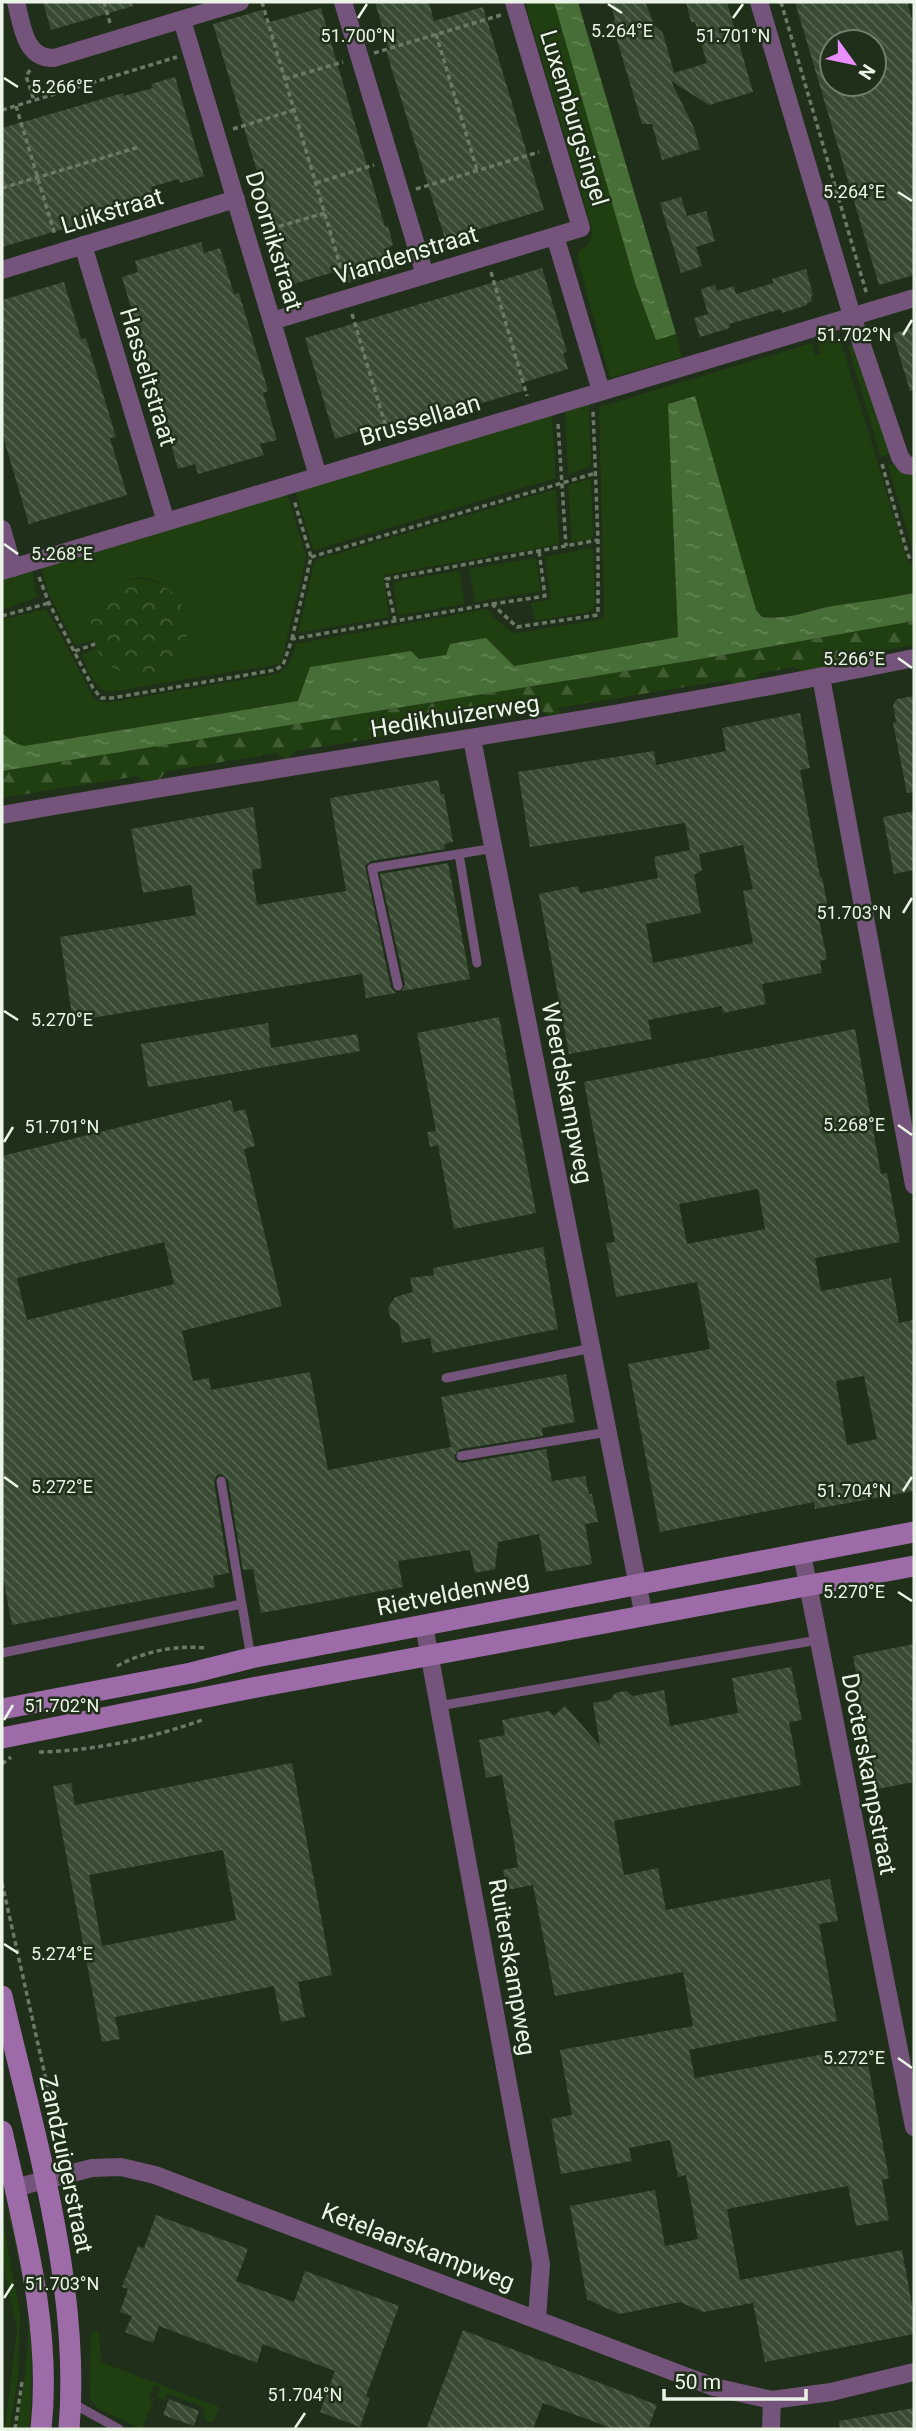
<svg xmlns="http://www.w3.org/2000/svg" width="916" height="2431" font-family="Roboto,sans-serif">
  <defs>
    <pattern id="forest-firs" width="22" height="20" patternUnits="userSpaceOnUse" patternTransform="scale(1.75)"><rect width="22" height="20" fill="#203f10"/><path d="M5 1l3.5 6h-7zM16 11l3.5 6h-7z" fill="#415b33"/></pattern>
    <pattern id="park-crowns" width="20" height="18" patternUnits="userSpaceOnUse" patternTransform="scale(1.75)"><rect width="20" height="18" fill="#203f10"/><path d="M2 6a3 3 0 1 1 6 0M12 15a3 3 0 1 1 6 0" fill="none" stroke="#415b33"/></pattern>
    <pattern id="water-ripples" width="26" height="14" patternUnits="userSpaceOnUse" patternTransform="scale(1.75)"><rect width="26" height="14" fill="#476e36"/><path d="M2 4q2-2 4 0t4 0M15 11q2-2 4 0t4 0" fill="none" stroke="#628353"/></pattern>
    <pattern id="building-back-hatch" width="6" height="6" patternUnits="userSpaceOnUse" patternTransform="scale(1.75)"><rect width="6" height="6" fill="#394a33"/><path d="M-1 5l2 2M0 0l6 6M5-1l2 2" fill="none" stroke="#566551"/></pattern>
  </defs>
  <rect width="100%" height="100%" fill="#1f2f19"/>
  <path fill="#203f10" d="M525,2H554L636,286L656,339L676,334L682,357L610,378L577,257L580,249L588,245L593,232Z
    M831,338L838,339L842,345L907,560L910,564H914V593C885,599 856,602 827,607C805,611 786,620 763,617L756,610L694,396L668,404L678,637L513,666L446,655L418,659L410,651L298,701L24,746L15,743L2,733V620L45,609L50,615L93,697L98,701L105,703L276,674C290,668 292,658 296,644L487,609L493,614L492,616L514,634L516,631L519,633L597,620L603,617L604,610L599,407L812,343L815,355L820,354L818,342Z
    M858,343L891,454L881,457L848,346Z
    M589,404L591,466L568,475L565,411Z
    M552,415L556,478L315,550L313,548L295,491Z
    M894,464L902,473L914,474V554L888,465Z
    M589,479L591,480L593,536L591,539L572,542L568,485Z
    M556,489L559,544L511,553L510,551L490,554V556L383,575L389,617L298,633L314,563L319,559Z
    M287,493L305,553V562L282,660L279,664L111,692C95,691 87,669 82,655L96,648L106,661L121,671L175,658C206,618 164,562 123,582C117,585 112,592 107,597C93,610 89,620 93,640L77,645L74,643L48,592L41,566Z
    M591,548L593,550L595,603L593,609L587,612L535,621L531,603L551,599L545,557Z
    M536,558L541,591L475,602L469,569Z
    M32,569L37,597L2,610V578Z
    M459,571L465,604L398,615L393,582Z
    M9,2208C27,2281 37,2354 29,2429H17C22,2394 29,2357 28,2321C26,2283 15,2246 7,2209Z
    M2,2217L20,2315L18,2377L10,2429H5L17,2329L2,2258Z
    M99,2331L101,2362L219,2407L213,2422L208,2421L203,2414L205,2408L167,2393L164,2400L157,2397L160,2387L154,2385L149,2399L153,2401L142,2429L99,2409L90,2399L91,2333Z"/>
  <path fill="url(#forest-firs)" d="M914,621V645L878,651L886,659L879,662L864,652L851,655L860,662L806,672L792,667L759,674L750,686L741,689L728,680L557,708L564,716L554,719L542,711L294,751L289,758L285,759L277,753L166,771L160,779L145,781L137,776L2,798V771L695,660Z"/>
  <path fill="url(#park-crowns)" d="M91 627a48 48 0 1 1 96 0a48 48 0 1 1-96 0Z"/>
  <path fill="url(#water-ripples)" d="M554,2H578L676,334L656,340L636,286Z
    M695,396L756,610L762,617C786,620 805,612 827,607C856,602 885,599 914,593V621L695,660L2,771V733L15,743L24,746L298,701L310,667L411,651L419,659L446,655L450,644L486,638L514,666L678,637L668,404Z"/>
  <path fill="url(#building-back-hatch)" fill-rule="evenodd" d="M43,2H132L133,6L51,30Z
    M375,2H429L434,21L483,7L544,210L445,239L391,67L386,50H389Z
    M622,2H645L655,26L663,33L674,73L707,63L695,22H691L686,2H727L753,92L709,105L671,81L694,128L700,149L662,160L652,124H642L612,23L615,19L611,5Z
    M795,2H907L914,26V275L879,285ZM832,42H874V84H832Z
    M321,8L385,227L388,226L393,245L390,246L397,269L348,283L344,269L290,285L283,262L287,260L276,224L273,225L213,24L262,10L266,23Z
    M175,77L204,176L180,183L179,179L151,187L155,202L2,247V128L123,93L124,96L153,88L151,84Z
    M681,197L687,216L706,211L715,241L696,247L702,266L681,273L660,203Z
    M201,242L204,253L220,248L234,294L239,293L268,391L263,393L277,440L260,444L264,455L198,474L195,464L178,469L122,277L138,272L135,261Z
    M542,268L567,352L563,353L568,369L521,383L523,391L389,430L386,423L335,439L305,338Z
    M806,269L813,295L811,296L812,301L807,303V305L782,313L781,309L729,324L730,328L700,337L694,318L708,314L701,289L715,285L717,291L734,286L736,294L774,283L772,279Z
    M64,282L81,339L86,338L116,437L110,438L127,495L29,524L2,433V300Z
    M914,327V391H910L893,334Z
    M914,696V792L907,793L893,723L896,722L893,705L897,699Z
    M800,713L810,768L800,770L820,877H822L828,908L817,910L827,959L820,961L822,973L762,984L766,1004L723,1013L722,1006L648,1020L652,1039L569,1054L539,894L578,886L580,893L658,878L654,857L690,850L685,823L530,847L518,772L654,751L656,765L726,751L722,728ZM743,845L753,889L743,891L753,943L653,963L646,924L701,913L694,875L702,870L699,854Z
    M438,780L441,794H444L453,842L444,844L445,849L371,861L365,866L391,988L396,993L366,998L362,974L73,1021L60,937L196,915L191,885L143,893L131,829L253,807L262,868L252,870L257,905L346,891L330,798Z
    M914,811V870L894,874L883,817Z
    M448,863L470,979L402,991L405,984L380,874Z
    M499,1017L536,1213L454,1229L438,1145L430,1147L427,1132L436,1131L417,1033Z
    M268,1023L271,1048L357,1034L360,1051L148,1087L141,1044Z
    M855,1029L881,1174L887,1173L900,1242L815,1258L821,1291L891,1278L899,1323L914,1320V1491L815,1509L814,1502L660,1532L628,1364L710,1349L697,1282L616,1297L606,1243L615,1242L584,1082ZM758,1189L765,1229L687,1244L679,1204ZM864,1376L877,1439L847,1445L836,1381Z
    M231,1100L234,1112L245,1109L255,1146L244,1149L282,1306L182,1331L193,1381L209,1378L211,1390L310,1372L328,1470L451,1447L441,1397L566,1374L575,1422L542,1428L543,1436L460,1449L454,1456L456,1461L462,1463L546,1449L552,1481L585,1476L589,1494H592L598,1522L585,1524L592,1564L546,1572L539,1534L498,1542L495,1569L475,1573L470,1550L398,1561L403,1587L261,1613L253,1569L243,1570L228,1480L221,1474L216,1476L214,1482L229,1573L213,1576L215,1587L12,1625L2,1572V1156ZM164,1242L174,1284L27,1320L17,1278Z
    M543,1247L558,1329L433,1353L430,1338L402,1343L399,1324L391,1318L388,1308L395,1297L413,1292L410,1278L434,1275L433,1268Z
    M914,1644V1782L877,1789L853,1656Z
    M791,1667L802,1720L789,1722L801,1785L614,1821L624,1875L658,1868L666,1910L830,1879L838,1921L819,1924L837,2021L689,2050L695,2078L830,2053L831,2060L866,2053L889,2178L882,2180L889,2220L856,2226L848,2186L727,2209L740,2280L902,2250L914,2316V2334L765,2362L753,2303L703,2312L680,2302L619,2314L587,2299L570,2206L655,2190L665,2246L698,2239L686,2175L678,2177L670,2140L629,2148L632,2161L561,2174L551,2119L572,2115L560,2050L693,2026L683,1972L555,1996L533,1885L506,1890L503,1870L518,1867L514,1841L502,1775L486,1778L479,1740L505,1735L502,1720L549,1711L554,1716L565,1706L600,1746L593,1703L610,1700L615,1693L626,1691L633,1696L664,1690L670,1726L738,1713L732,1678Z
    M292,1763L332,1975L298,1982L305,2017L281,2022L274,1986L115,2017L120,2039L102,2042L53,1786L71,1783L75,1805ZM223,1850L236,1920L102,1946L89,1875Z
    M156,2215L248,2249L236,2281L294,2302L305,2271L399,2306L366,2396L370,2398L360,2427L320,2412L335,2371L263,2344L257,2363L159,2326L153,2343L125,2332L132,2316L120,2312L128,2289L122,2287L138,2246L144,2248Z
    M463,2330L657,2405L648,2429H614L543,2403L533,2429H426Z
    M169,2399L199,2411L194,2426L163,2415Z
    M914,2408V2429H840L839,2421Z"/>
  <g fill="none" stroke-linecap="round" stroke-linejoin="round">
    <path stroke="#6c7966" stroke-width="3.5" stroke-dasharray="5 3.5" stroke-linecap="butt" d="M104,2L110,23
      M262,2L345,282
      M781,2L867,295
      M436,34L477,170
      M374,53L501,15
      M30,70L26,76L34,100
      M285,79L343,62
      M16,106L55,235
      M2,110L177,57
      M233,129L294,110
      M316,183L374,165
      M2,188L139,147
      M416,189L539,152
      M263,231L325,213
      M491,272L527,396
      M352,314L389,437
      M558,424L566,546
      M882,464L907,552L910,559H914
      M311,557L596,473
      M39,577L49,603L93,688L101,698H112L275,670L283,665L292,639L492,604L517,627L598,615V540L593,410
      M492,604L545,596L539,551
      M2,616L49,603
      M395,621L386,579L598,540
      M292,639L311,557L294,500
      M75,651L95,644
      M117,1666C145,1651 176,1645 207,1648
      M39,1752C95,1751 152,1738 205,1719
      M2,1764L11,1757
      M2,1883L63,2156
      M15,2429L22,2382"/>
    <path stroke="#74547a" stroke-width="9" d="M459,854L477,963
      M398,986L372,868L495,848
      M446,1378L592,1348
      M461,1456L608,1432
      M221,1481L251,1658
      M2,1653L242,1604
      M439,1706L818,1640
      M72,2403L119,2429"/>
    <path stroke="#74547a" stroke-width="18" d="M16,2C22,24 24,59 54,58L240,2
      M343,2L425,275
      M514,2L581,228L555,236L601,391
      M759,2L852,316L900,457L906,465L914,466
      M182,20L318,476
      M83,245L166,522
      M2,270L236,199
      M272,321L555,236
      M2,529L13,568
      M2,571L914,298
      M821,677L914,1185
      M472,739L644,1617
      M2,815C306,762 612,720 914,658
      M802,1554L914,2127
      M424,1625L541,2264L537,2318
      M14,2188L92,2168L121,2167L155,2175L714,2387L772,2400L771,2429
      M772,2400L831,2392L914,2372"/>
    <path stroke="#9d6ba7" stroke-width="21" d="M2,1709L191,1673L251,1658L914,1532
      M2,1738L252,1688L914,1566
      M2,1996C34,2134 81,2287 69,2429
      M2,2131C24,2230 52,2328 41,2429"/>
  </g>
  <path fill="none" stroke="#ebf5e7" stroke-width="2.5" d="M608,4L622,13M358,18L367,4M733,18L743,4M4,78L18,87M898,192L912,201M903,335L912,320M4,544L18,554M898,658L912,668M903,913L912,898M4,1011L18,1020M898,1125L912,1135M4,1142L13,1127M4,1477L18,1487M903,1491L912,1477M898,1592L912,1601M4,1720L13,1705M4,1944L18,1953M898,2058L912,2068M4,2298L13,2284M295,2428L305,2413"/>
  <g text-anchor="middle" stroke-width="5" stroke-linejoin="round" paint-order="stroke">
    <g font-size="24" fill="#ebf5e7" stroke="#1f2f19">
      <text transform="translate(574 118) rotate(73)" y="8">Luxemburgsingel</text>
      <text transform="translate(112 211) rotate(-17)" y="8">Luikstraat</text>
      <text transform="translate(274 241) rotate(73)" y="8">Doornikstraat</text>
      <text transform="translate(406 255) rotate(-17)" y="8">Viandenstraat</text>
      <text transform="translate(148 377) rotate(73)" y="8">Hasseltstraat</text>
      <text transform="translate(420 420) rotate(-17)" y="8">Brussellaan</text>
      <text transform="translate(455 716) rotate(-9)" y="8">Hedikhuizerweg</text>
      <text transform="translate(567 1093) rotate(79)" y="8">Weerdskampweg</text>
      <text transform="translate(453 1593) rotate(-11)" y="8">Rietveldenweg</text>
      <text transform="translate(869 1774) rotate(79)" y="8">Docterskampstraat</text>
      <text transform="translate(512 1967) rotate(80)" y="8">Ruiterskampweg</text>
      <text transform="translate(66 2164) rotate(78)" y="8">Zandzuigerstraat</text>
      <text transform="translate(418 2247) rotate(21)" y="8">Ketelaarskampweg</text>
    </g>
  </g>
  <g font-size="18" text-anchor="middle" fill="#ebf5e7" stroke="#1f2f19" stroke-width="5" stroke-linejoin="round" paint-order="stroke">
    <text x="622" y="37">5.264°E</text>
    <text x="358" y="42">51.700°N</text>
    <text x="733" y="42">51.701°N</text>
    <text x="62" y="93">5.266°E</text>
    <text x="854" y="198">5.264°E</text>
    <text x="854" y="341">51.702°N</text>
    <text x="62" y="560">5.268°E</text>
    <text x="854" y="665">5.266°E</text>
    <text x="854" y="919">51.703°N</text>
    <text x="62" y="1026">5.270°E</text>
    <text x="854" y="1131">5.268°E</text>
    <text x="62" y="1133">51.701°N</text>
    <text x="62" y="1493">5.272°E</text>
    <text x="854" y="1497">51.704°N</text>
    <text x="854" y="1598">5.270°E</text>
    <text x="62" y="1712">51.702°N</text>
    <text x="62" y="1960">5.274°E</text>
    <text x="854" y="2064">5.272°E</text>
    <text x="62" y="2290">51.703°N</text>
    <text x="305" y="2401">51.704°N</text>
  </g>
  <rect width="916" height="2431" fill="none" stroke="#ebf5e7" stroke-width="7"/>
  <g transform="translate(853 63) rotate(123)"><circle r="33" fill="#1f2f19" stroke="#717e6b" stroke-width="2"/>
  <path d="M0-5L12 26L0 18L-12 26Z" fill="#ea8dfd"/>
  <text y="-10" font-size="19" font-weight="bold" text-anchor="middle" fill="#ebf5e7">N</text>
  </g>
  <path d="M664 2389v10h142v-10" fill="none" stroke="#ebf5e7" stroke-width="3.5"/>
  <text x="674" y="2389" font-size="21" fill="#ebf5e7" stroke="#1f2f19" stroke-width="5" paint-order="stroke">50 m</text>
</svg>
